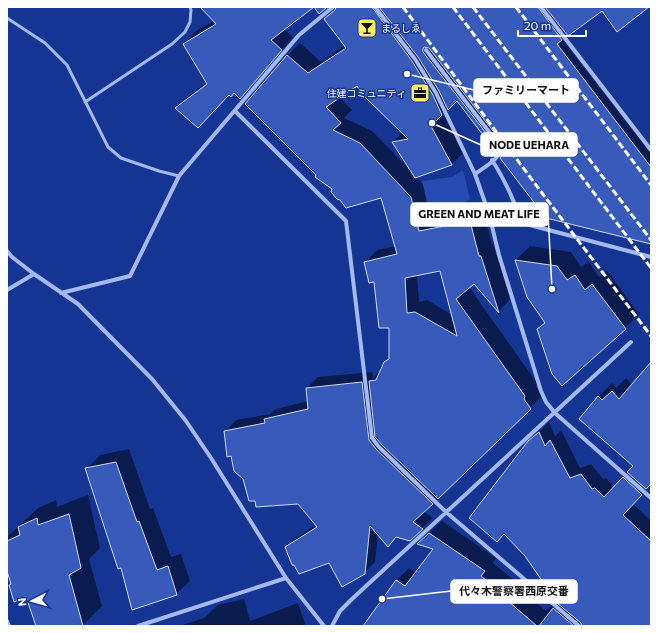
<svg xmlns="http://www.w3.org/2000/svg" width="658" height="633" font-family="Commissioner,'Noto Sans JP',sans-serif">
  <rect width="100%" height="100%" fill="#143594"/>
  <path fill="#264cb3" d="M463,170L470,199L462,204L427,206L422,181L452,177Z"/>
  <path fill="#0007" fill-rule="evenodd" d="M313,7L284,29L293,37L252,85L240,98L235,92L177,108L189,96L207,82L184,44L196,31L214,21Z
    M337,7H373L386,22L392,17L385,7H646L602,9L567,33L562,39L651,154V243L505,151L504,143L502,141L501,145L496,150L457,99L442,113L464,152L452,164L416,177L423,184L431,219L483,210L492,244H493L510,299L499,311L474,283L469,287L537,383L536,386L542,396L423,511L433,518L409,540L397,536L378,534L375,562L364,573L286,548L297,537L316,525L298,503L256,500L244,479L226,431L236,420L270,414L276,409L308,401L307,388L318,377L372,372L373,378L382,369L385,363L390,358V327L375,281L365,263L377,250L396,246L382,197L333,188L318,175L246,104L288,55L300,43L321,62L345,45L325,19ZM357,84L403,132L393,142L409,169L372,131L344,118L352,110L339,97ZM441,270L452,315L427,300L419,302L417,274Z
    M530,246L571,252L581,267L589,262L599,277L607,271L639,314L625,328L516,260Z
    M651,365V482L581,419L599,396L612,383L616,388L626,378L632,385Z
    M549,422L555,436L561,430L580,468L591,464L603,479L606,478L651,521V626H600L582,614L572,626H364L396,581L409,568L416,573L434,548L419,543L442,521L496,558L493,563L521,586L519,588L546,611L557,599L560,601L562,598L529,442Z
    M129,449L150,509L153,508L171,557L181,554L190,581L176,594L121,566L87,468L100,455Z
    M88,495L100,548L89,559L102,606L83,625L79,626H37L27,596L12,583L7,568V537L38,508L56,500L57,507Z
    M244,599L250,621L298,603L306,626H179L204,618L218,605Z"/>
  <path fill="#385bbb" stroke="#cbd9fc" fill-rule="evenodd" d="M200,7H327L319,14L314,7L271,40L282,50L240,99L234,93L231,97L229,95L198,128L175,108L207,84L183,44L216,24Z
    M336,7H372L412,61L433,95L442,115L431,126L452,165L415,178L392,142L408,139L361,93L357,86L326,107L341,123L333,130L360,143L411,197L419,231L470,221L479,256H481L499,313L474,284L456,299L525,396L524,399L531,409L438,499L382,445L375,437L369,381L376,380L384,362L389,359V328H379L374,282L369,283L364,262L397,254L381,198L346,208L340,200L337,199L331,192L332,189L315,177L316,175L245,104L287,55L308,73L346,48L324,19L335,10ZM440,271L446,294L457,336L415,312L407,313L405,278Z
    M379,7H538L562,40L557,44L651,167V244L546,218L500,158L504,151L503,144L429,48L424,47L423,49V52L497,147L496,152L457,101L448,110L439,91L418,57Z
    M545,7H649L617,32L602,11L568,36Z
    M515,260L557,266L567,280L575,275L585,290L592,284L626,329L562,386L552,374L537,329L545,323L527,297Z
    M651,362V484L646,489L627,472L633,466L579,419L598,396L602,400L612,391L619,399Z
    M362,382L369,440L376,449L433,504L413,522L423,529L410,541L396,537L388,547L370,526L365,574L342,587L329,563L299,574L294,565H292L285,547L317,527L298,504L256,507L255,501H249L243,479L234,471L231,456L227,457L224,431L265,423L264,419L308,409L306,388Z
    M539,432L545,446L550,440L570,478L581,474L592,489L595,488L604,497L623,477L642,495L623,515L651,541V626H582L581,623L557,603L561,598L545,585L525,556L504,534L497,542L469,518L528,441Z
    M116,462L137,522L139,521L157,570L168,566L177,595L132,610L121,568L118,569L85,468Z
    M69,514L81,568L69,575L83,626H36L26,597L14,602L9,585L11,584L7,571V541L20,535L18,527L37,518L38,525Z
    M429,533L485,571L481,576L509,599L508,601L537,626H363L396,580L405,586L433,549L417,544Z
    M553,608L574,626H539Z"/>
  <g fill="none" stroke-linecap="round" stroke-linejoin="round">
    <path stroke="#a4b9f2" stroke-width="3" d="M7,18L45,43L67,65L108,147L121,158L159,171L179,176
      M85,102L172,44L185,32L190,22L191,10L190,7"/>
    <path stroke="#a4b9f2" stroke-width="4" d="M375,7L415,59L436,93L475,174L489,214L499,255L541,391L546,402L555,413L651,498
      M541,7L651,150
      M426,50L500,146C503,158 484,167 475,174
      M235,111L346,221L372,438L379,447L446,512L579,626
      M492,160C505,180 514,200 522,223
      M427,214L471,207L489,214L522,223L651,257
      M7,251L12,257L34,274L78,304L152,379L186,421L211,458L286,578L324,626
      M7,290L34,274
      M61,293L130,276L179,176L299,35L333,7
      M7,621L9,626
      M138,626L286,578
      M332,626L340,611L352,599L631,342"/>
    <path stroke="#fff" stroke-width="3" stroke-dasharray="7 3" stroke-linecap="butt" d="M403,7L542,193L651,336
      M453,7L651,268
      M473,7L651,240
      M516,7L651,185"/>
  </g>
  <defs>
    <symbol id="bar-square" viewBox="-11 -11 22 22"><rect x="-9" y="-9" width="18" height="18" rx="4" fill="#ffef65" stroke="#143594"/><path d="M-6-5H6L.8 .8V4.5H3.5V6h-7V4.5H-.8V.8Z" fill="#111"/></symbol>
    <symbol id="office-square" viewBox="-11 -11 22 22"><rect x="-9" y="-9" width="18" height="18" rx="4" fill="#ffef65" stroke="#143594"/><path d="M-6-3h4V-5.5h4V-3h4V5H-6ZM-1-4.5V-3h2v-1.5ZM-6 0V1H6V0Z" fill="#111"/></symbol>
  </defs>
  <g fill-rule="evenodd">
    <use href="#bar-square" x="356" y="17" width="22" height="22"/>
    <use href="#office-square" x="409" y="82" width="22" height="22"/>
  </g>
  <g text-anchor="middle" stroke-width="3" stroke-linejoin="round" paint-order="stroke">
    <g font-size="10" fill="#fff" stroke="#143594" text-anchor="start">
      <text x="381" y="32">まるしゑ</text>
      <text x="406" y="97" text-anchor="end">住建コミュニティ</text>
    </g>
  </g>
  <path fill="none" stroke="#fff" stroke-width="1.5" d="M407 74L474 90M432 123L481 145M552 289L548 214M382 599L451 591"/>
  <g fill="#fff" stroke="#143594" stroke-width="1.5">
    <circle cx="407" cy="74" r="4"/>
    <circle cx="432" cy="123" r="4"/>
    <circle cx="552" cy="289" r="4"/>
    <circle cx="382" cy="599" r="4"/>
  </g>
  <g fill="#fff" stroke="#fff" stroke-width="1.5">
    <rect x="474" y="79" width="104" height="23" rx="4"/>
    <rect x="481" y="133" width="96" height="23" rx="4"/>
    <rect x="411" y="203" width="137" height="23" rx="4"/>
    <rect x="451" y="580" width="126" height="23" rx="4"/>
  </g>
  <g font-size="11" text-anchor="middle" font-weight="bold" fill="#111">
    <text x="526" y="94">ファミリーマート</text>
    <text x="529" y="149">NODE UEHARA</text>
    <text x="479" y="218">GREEN AND MEAT LIFE</text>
    <text x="514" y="595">代々木警察署西原交番</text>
  </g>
  <rect width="658" height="633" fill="none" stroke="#ffffff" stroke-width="16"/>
  <g transform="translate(32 601) rotate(264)" stroke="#143594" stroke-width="3" paint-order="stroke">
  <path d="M0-3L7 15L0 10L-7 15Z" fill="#ffffff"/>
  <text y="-6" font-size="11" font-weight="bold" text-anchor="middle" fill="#ffffff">N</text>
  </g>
  <path d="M518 30v6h68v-6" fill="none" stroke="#ffffff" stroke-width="2"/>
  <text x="524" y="30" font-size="12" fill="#ffffff" stroke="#143594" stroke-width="3" paint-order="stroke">20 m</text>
</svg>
